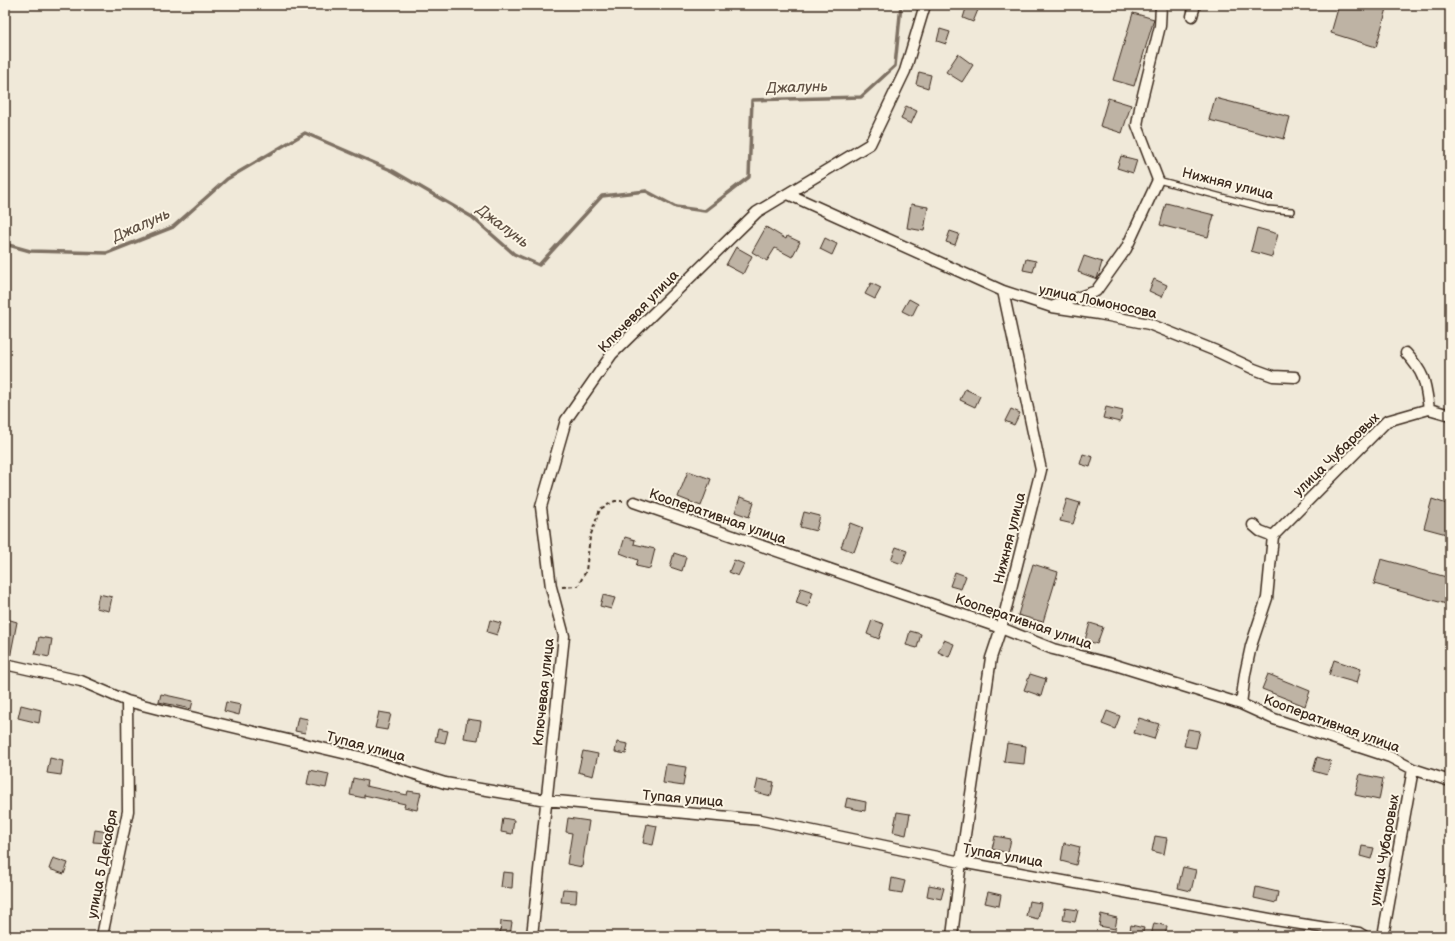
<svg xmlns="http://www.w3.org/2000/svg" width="1455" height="941" font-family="'Balsamiq Sans',sans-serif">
  <rect width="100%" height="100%" fill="#f0e9d9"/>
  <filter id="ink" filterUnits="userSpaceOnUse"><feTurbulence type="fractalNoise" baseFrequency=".025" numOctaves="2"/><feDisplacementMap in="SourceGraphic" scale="8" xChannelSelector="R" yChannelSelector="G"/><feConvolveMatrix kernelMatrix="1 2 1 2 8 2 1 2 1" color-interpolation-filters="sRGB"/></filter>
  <g filter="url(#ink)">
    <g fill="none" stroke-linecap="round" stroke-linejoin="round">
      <path stroke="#7e7163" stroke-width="3.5" d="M5,244L30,251L107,253L173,227L227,179L305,133L393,171L472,217L514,254L539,265L602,196L646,191L676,207L705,211L749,177L752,100L861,97L895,66L901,5"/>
    </g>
    <path fill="#beb3a4" stroke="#3b2a1e" d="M967,5H980L973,22L963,18Z
      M1339,5H1388L1376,47L1331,33Z
      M1133,13L1154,19L1134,86L1113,80Z
      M940,29L950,32L946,44L937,41Z
      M958,54L973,65L962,82L946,72Z
      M919,72L931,75L928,88L916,84Z
      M1108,98L1131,105L1122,133L1100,126Z
      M1215,98L1290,117L1284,139L1209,120Z
      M906,106L917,111L911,124L901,119Z
      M1121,156L1137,160L1133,173L1117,168Z
      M1166,203L1214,215L1208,237L1160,225Z
      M911,204L928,207L924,231L907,228Z
      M766,227L786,239L787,236L800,242L792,257L775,248L767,261L752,252Z
      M1257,228L1278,234L1272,257L1251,251Z
      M950,231L959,234L955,245L946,242Z
      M825,238L837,244L832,255L820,249Z
      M736,247L752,256L743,274L726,265Z
      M1084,256L1102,262L1097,279L1078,272Z
      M1026,259L1036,261L1033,272L1023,270Z
      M1154,279L1167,285L1162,297L1149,291Z
      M871,283L881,288L875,299L865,294Z
      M909,299L918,304L912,316L902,311Z
      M965,389L980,396L975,407L960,400Z
      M1106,407L1123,411L1120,422L1103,418Z
      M1011,409L1020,413L1014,425L1005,421Z
      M1083,454L1093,457L1090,467L1080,464Z
      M688,471L711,479L701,506L678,497Z
      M740,497L754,502L749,517L735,512Z
      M1067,499L1080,503L1073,524L1060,521Z
      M1432,499L1450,505V535L1424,528Z
      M804,512L820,516L816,531L800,527Z
      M850,523L863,528L854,552L841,547Z
      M625,537L635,540L634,544L655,549L650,569L636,566L638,560L620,553Z
      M896,547L907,551L902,564L891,560Z
      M674,553L686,557L682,571L670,567Z
      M1381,559L1450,578V605L1374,584Z
      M734,560L744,564L738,576L729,572Z
      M1033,564L1058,572L1043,622L1018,615Z
      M955,572L966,576L961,589L950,586Z
      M801,588L813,592L808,607L796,603Z
      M99,594L112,597L109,611L96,608Z
      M603,595L615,598L611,609L600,606Z
      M7,619L17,622L10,658H5V629Z
      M490,620L501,623L497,635L487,632Z
      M872,620L884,624L879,639L867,634Z
      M1090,623L1103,627L1097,644L1085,640Z
      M910,631L921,634L917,648L906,645Z
      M39,637L52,639L49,657L35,654Z
      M944,640L954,644L949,657L938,652Z
      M1334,660L1361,669L1357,683L1329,675Z
      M1030,674L1046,679L1041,696L1024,690Z
      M1268,674L1310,691L1305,706L1262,689Z
      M161,694L193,701L191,709L159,702Z
      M226,702L241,705L239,715L224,711Z
      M21,705L41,710L39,723L18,718Z
      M1107,711L1120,716L1115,729L1102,724Z
      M379,712L391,714L387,730L375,728Z
      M298,717L308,719L305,733L295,731Z
      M1139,718L1159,724L1154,739L1134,733Z
      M467,719L481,721L478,740L464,738Z
      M438,729L448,731L445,743L435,741Z
      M1188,729L1200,731L1196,748L1184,746Z
      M617,742L628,744L626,754L615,752Z
      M1007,743L1026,746L1024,764L1004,762Z
      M583,751L598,754L593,776L578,772Z
      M1317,757L1331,761L1327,775L1313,771Z
      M50,758L63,761L61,775L47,773Z
      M666,764L686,767L683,786L663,783Z
      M310,770L329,774L326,788L307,784Z
      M1360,774L1383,779L1379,800L1355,795Z
      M353,778L367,781L366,786L407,795L408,791L421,793L417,810L404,807L405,804L364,795V798L350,795Z
      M758,779L774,782L771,796L755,792Z
      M847,798L866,802L865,811L845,807Z
      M897,812L910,814L906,835L893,832Z
      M503,818L514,820L512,834L501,832Z
      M568,818L589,821L582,867L567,864L572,833L566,832Z
      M647,824L657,826L653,845L643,843Z
      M95,830L108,832L106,843L93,842Z
      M995,836L1011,839L1008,853L992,849Z
      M1155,836L1167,838L1164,854L1152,851Z
      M1064,843L1080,847L1076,865L1061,861Z
      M1362,846L1374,848L1371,859L1360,856Z
      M53,858L68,863L64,874L49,869Z
      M1183,867L1196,870L1191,891L1178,888Z
      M503,872L513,873L512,888L501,887Z
      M892,878L905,881L902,893L890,891Z
      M929,885L944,888L941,899L927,896Z
      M1256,887L1278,892L1276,903L1254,898Z
      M563,889L577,890L576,903L561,902Z
      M988,892L1001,895L999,906L985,903Z
      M1029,901L1041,903L1038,919L1026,916Z
      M1065,908L1078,910L1075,922L1063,920Z
      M1101,914L1117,918L1115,929L1099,926Z
      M501,921L512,922L510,936L500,935Z
      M1154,923L1167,926L1165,936H1151Z
      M1131,925L1144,928L1142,936H1129Z"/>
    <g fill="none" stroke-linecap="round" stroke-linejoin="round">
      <defs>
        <path id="service" d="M1158,180L1267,209L1292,211"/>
        <path id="minor" d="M1192,16L1195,5
          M788,194L1003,291L1052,307L1099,314L1149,324L1216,351L1254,369L1273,376L1295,377
          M1054,306L1096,291L1126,249L1158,180L1137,125L1141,103L1160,26L1161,5
          M1429,409L1450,415
          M634,502L1001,628L1053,649L1112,664L1241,704L1274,719L1390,757L1413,769L1450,781
          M1253,525L1260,531L1273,536
          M5,664L81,681L127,701L178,714L360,757L445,783L546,800L761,820L961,862L1275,920L1359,933L1364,936
          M1241,704L1245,674L1251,646L1267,598L1273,536L1387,421L1429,409C1425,381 1425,374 1406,353
          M102,936L128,811L127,701
          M532,936L564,636L551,587L541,507L566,420L612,354L757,212L870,144L905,71L925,5
          M952,936L961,862L991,658L1001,628L1041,470L1003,291
          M1383,936L1413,769"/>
      </defs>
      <use href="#service" stroke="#3b2a1e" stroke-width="8"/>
      <use href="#minor" stroke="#3b2a1e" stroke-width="13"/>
      <path stroke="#3b2a1e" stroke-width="2" stroke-dasharray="4 3" stroke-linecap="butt" d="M562,587L578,586L586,571L590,537L600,509L615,501H623"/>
      <use href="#service" stroke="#fcf5e5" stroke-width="5"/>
      <use href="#minor" stroke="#fcf5e5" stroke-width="10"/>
    </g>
  </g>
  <g text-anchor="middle" stroke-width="4" stroke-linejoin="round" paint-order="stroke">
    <g font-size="14" fill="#3b2a1e" stroke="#fcf5e5">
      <text transform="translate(1228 183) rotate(14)" y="5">Нижняя улица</text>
      <text transform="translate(1098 301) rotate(12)" y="5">улица Ломоносова</text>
      <text transform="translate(638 311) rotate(-46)" y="5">Ключевая улица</text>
      <text transform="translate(1336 454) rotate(-44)" y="5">улица Чубаровых</text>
      <text transform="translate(718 516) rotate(19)" y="5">Кооперативная улица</text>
      <text transform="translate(1009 538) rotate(-76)" y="5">Нижняя улица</text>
      <text transform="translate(1024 621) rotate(19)" y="5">Кооперативная улица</text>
      <text transform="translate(543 692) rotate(-84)" y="5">Ключевая улица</text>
      <text transform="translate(1332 723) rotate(20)" y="5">Кооперативная улица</text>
      <text transform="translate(366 746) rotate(15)" y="5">Тупая улица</text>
      <text transform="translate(683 798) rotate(5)" y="5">Тупая улица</text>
      <text transform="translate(1384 850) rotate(-80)" y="5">улица Чубаровых</text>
      <text transform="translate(1003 855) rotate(10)" y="5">Тупая улица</text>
      <text transform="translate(102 864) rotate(-79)" y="5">улица 5 Декабря</text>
    </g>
    <g font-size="15" font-style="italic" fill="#625346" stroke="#fcf5e5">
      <text transform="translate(797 87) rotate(-2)" y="5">Джалунь</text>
      <text transform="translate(141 225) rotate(-24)" y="5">Джалунь</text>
      <text transform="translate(503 226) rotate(37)" y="5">Джалунь</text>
    </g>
  </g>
  <rect width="1455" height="941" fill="none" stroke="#fcf5e5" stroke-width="20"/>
  <rect x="10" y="10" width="1435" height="921" fill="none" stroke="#3b2a1e" stroke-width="1.5" filter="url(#ink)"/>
</svg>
